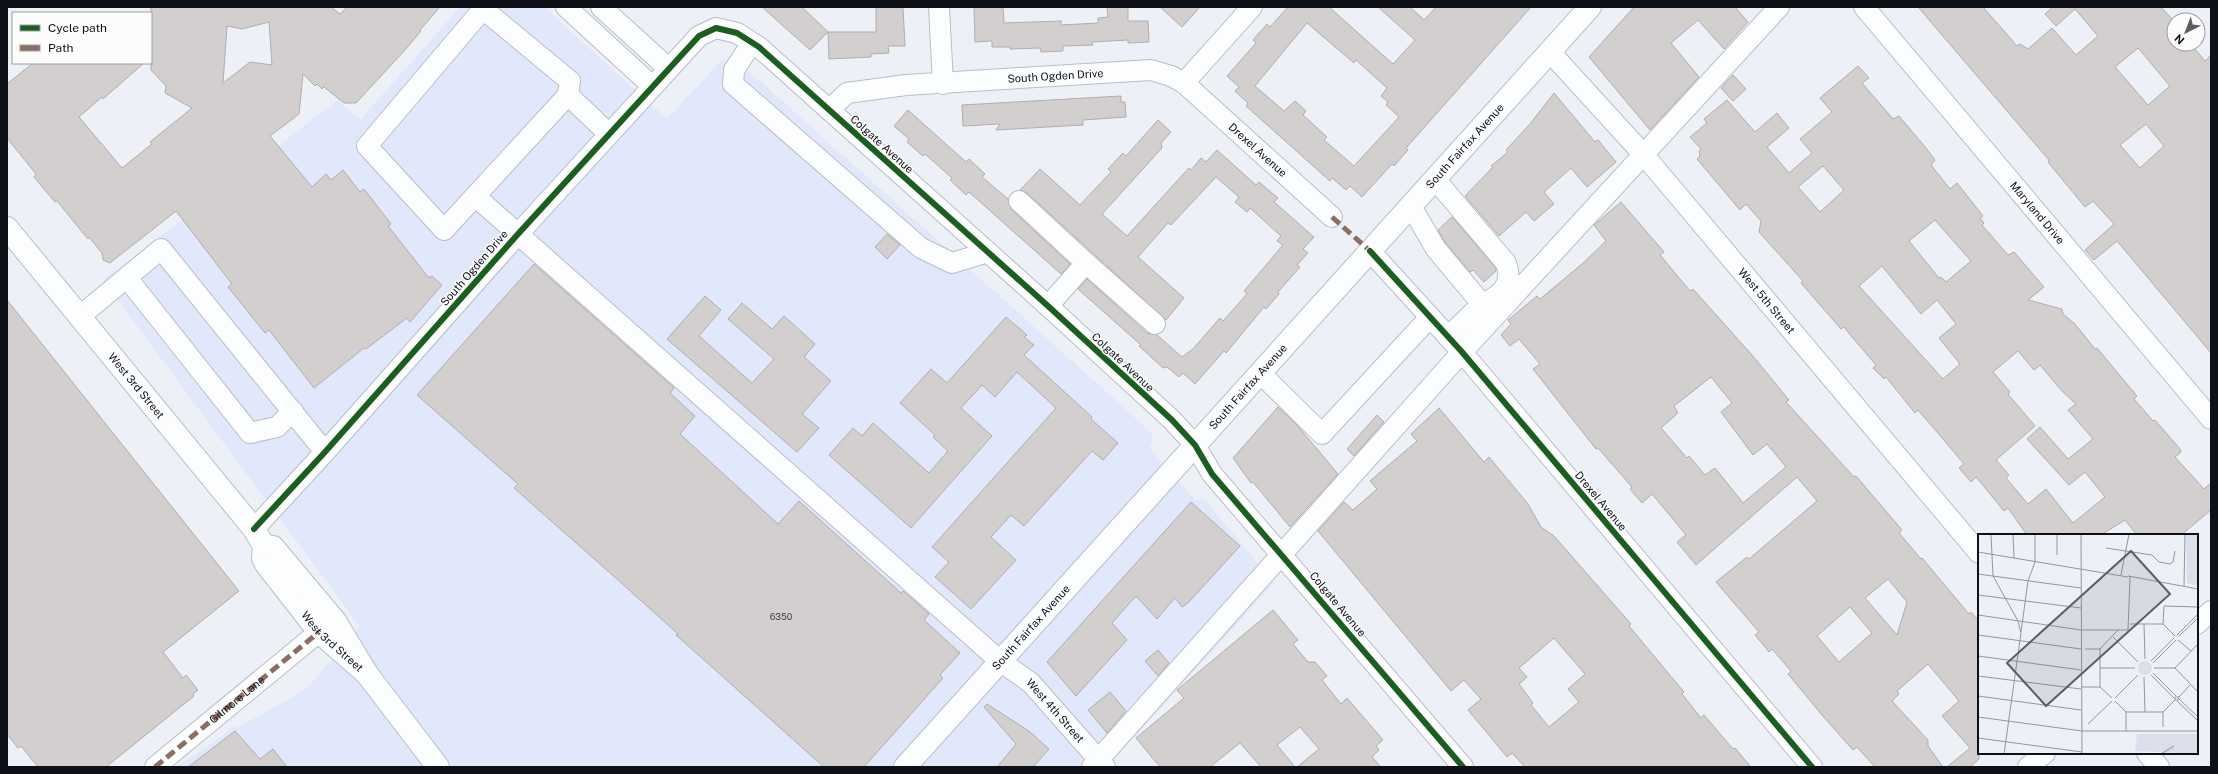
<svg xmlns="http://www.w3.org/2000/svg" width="2218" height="774" font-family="'Public Sans',sans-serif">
  <rect width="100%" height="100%" fill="#eef0f7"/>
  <path fill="#e2e8fb" d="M460,7H544L667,119L720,62L729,59L739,62L1151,432L1153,439L1150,448L1195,500H1205L1274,583L1107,767H175L206,747L235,726L237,728L306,689L360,627L103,280L338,100L360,120Z"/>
  <path fill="#d2cfce" stroke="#b0adad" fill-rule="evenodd" d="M151,7H331L340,14L347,7H440L420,30L421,31L405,50L356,103H344L324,87L322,89L317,84L315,86L303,74L299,114L270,136L312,187L326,174L331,180L343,170L360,192L364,189L391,224L388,226L429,278L432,276L442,285L410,322L407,318L366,349L364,348L314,388L269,330L265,333L228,287L232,284L176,211L110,263L103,260L102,253L89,237L88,239L57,201L55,202L34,177L36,174L7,138V84L33,63H144L103,99L102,97L79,117L122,168L152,144L150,142L192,108L165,93L166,86L151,70ZM269,22L272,65L250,62L223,83L227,26L242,29Z
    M762,7H802L828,32H876V7H903L905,46H888L889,53L871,54V57L829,59L828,32L810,50Z
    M974,7H1003L1004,23L1061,21V25L1098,23V18L1108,17L1107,7H1128V21H1148L1149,42L1128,43V40L1092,42L1093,45L1063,46V51L1041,52L1040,48L1010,49V47H992V41L975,42Z
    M1160,7H1200L1182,27Z
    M1288,7H1329L1393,64L1415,40L1378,7H1410L1424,20L1436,7H1531L1406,148L1408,150L1394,166L1392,164L1362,197L1350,186L1346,190L1332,178L1330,181L1246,106L1248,103L1235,91L1239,87L1227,76L1256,43L1253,40L1267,24L1270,27ZM1307,23L1354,63L1356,60L1387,88L1381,96L1388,102L1386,105L1399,117L1354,166L1324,140L1327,137L1303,115L1306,111L1295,101L1284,111L1255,86Z
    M1634,7H1735L1748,22L1724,49L1698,20L1671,43L1699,77L1650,130L1589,57Z
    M1918,7H1983L2017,46L2020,44L2028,49L2052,28L2076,55L2098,36L2075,9L2056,26L2045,14L2053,7H2161L2174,21V44H2191L2205,61L2211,55V353L2117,241L2094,260L2085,250L2114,224L2093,201L2085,207L2048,162L2049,160ZM2138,48L2170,86L2148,105L2115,67ZM2146,124L2164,146L2140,168L2120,145Z
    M1858,66L1869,78L1862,83L1893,119L1899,116L1926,148L1935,160L1931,165L1950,189L1957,183L1983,216L1980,218L1984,223L1982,225L2008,255L2014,252L2044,287L2028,300L2062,309L2063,314L2075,324L2095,349L2097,348L2137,396L2134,399L2153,421L2155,420L2180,449L2181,452L2175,457L2204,489L2211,483V510L2181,535H2137L2125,520L2101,535H2027L2008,508L2004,511L1976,477L1971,482L1959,468L1964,464L1937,432L1918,410L1915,413L1886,377L1884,379L1873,368L1876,365L1852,337L1844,327L1841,329L1801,283L1803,281L1759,232L1761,221L1746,204L1740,210L1697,159L1700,156L1699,151L1701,149L1690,137L1707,123L1704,119L1727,100L1755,132L1777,113L1789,128L1767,147L1789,173L1812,153L1800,139L1832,112L1820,98ZM1823,166L1844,190L1820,212L1798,187ZM1935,220L1971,261L1946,282L1941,277L1939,278L1909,241ZM1882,266L1921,314L1937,300L1956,324L1939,338L1960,364L1943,379L1859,286ZM2018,351L2034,370L2040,365L2061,390L2076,404L2068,410L2093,439L2068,459L2040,427L2027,439L2069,485L2085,472L2105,497L2073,523L2046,489L2028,504L2006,478L2009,475L1996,460L2035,426L2008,394L2010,392L1993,372Z
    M1733,75L1746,89L1733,101L1721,88Z
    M1554,93L1595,142L1598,140L1616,162L1587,187L1571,168L1544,192L1554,204L1534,221L1526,212L1499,236L1465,196L1493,167L1491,166L1508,152L1506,150L1530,124Z
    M1121,96V102H1125L1126,117L1083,120V125L996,130L1000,124L963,126L962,105Z
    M908,110L966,162L969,159L985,174L982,177L1008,199L1011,209L1070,264L1061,274L969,192L966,195L950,180L952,178L925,154L923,156L907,142L909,139L894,126Z
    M1158,120L1171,132L1161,143L1162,148L1102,214L1127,236L1187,170L1189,168L1191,170L1201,158L1206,162L1217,150L1256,185L1259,182L1278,198L1274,202L1314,237L1303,249L1308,253L1297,265L1300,267L1278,292L1279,294L1266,309L1264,307L1226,353L1224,351L1195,384L1183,373L1179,377L1167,367L1163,368L1139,346L1141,345L1078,289L1087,279L1147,333L1157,335L1182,357L1193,349L1220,318L1223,321L1247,294L1244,291L1283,245L1277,241L1281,236L1250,208L1247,212L1235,202L1239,197L1216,177L1171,225L1168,223L1138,257L1184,298L1166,320L1027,193L1020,190L1040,169L1080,205L1111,172L1108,169L1123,153L1126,156Z
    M1621,202L1664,252L1660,255L1690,291L1693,289L1752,355L1789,400L1786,402L1854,477L1856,476L1902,530L1899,533L1921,559L1922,558L1969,614L1971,612L1979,621V759L1970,767H1947L1970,748L1942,716L1959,701L1928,664L1897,691L1899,694L1892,701L1928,740V746L1943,767H1875L1857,747L1853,750L1822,715L1788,674L1791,671L1772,649L1769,652L1755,635L1759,632L1716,582L1747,557L1749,559L1817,501L1797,477L1696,565L1677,542L1686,535L1668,513L1652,494L1642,503L1630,489L1632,487L1598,448L1596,449L1533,369L1540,364L1519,339L1510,346L1501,335L1511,324L1508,320L1537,296L1540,299L1582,264L1606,241L1594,225ZM1711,377L1732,403L1721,412L1753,455L1767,444L1786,467L1743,503L1715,468L1705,475L1689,456L1687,458L1661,428L1678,413L1674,406ZM1888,579L1907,602L1897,635L1865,598ZM1850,607L1872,633L1839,662L1817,636Z
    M1452,217L1496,268V271L1484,282L1473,270L1470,272L1445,242L1438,230Z
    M887,234L900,245L887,259L875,247Z
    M534,264L674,388L670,393L695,416L680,434L778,524L799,501L901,593L903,591L929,614L924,620L960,653L940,675L943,678L864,767H824L676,635L678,634L618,580L514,488L518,484L417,395Z
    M705,296L721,310L699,336L752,383L774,359L728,319L742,303L772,329L784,316L815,344L804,357L831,381L802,414L819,428L797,452L667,339Z
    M7,300L239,591L163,652L183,678L186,675L198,690L193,694L194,696L106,767H38L21,746L18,748L7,734Z
    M1006,317L1027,335L1024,337L1034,345L1024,355L1092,417L1091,419L1118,443L1103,460L1092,451L1024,526L1011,515L991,537L1016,560L971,609L935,577L949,562L932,547L1056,408L1017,372L995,397L982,385L961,408L992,436L911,528L829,455L853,428L862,436L873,423L929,473L948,451L933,437L935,435L900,403L931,369L947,383Z
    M1278,407L1296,424L1338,474L1290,527L1253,482L1251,483L1233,458Z
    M1439,408L1484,462L1489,457L1528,504L1541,527L1554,536L1631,624L1629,626L1684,692L1682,694L1701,718L1704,715L1733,749L1735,748L1751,767H1525L1512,753L1507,757L1488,734L1468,710L1481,699L1464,680L1451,691L1318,531L1344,502L1353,510L1377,489L1370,481L1417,441L1411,434ZM1554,638L1585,674L1568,689L1579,702L1549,727L1531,705L1533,703L1519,684L1527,677L1519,668Z
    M1377,415L1384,422L1354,456L1347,449Z
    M1191,502L1240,546L1189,602L1182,607L1175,598L1157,619L1136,596L1112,623L1127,640L1076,696L1047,662Z
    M1273,610L1298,640L1293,644L1308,662H1315L1327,676L1322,680L1341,704L1347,698L1383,740L1376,746L1379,750L1372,757L1381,767H1297L1319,749L1300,727L1277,745L1295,767H1261L1240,743L1210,767H1160L1136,738L1184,698L1177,690Z
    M1158,650L1169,663L1158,676L1145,661Z
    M1110,692L1126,711L1107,733L1088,710Z
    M987,704L1029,731L1049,749L1033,767H997L1016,744L984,707Z
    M235,731L260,759L273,749L287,767H188Z"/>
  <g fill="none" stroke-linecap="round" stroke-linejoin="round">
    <defs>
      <g id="minor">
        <path d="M566,7L652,86"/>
        <path d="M601,7L668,68"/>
        <path d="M939,7L943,84"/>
        <path id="s1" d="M1864,7L2211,419"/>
        <path d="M483,9L570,81L568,95L444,230L367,146Z"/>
        <path d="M752,43L734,70L733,84L921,248L952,263L988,252"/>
        <path id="s2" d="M1550,52L1643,154L1979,553"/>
        <path d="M1184,83L1252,7"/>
        <path d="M568,95L609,134"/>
        <path id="s3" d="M829,110L847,93L906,85L1151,70L1171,76L1184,83L1332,217"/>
        <path id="s4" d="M475,196L1000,661L1031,683L1105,767"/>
        <path d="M1019,201L1086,263"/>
        <path d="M1411,206L1436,249L1482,304C1500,296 1514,285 1506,263L1435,179"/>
        <path d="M1370,251L1462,352L1812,767"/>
        <path d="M127,278L250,433L277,427L293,411"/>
        <path d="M1048,306L1086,263L1155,324"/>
        <path d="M79,317L161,249L325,452"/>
        <path d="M1448,337L1482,304"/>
        <path d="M1260,373L1322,434L1430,317"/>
        <path d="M254,529L325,452L518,234L699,36L716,28L737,33L759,47L1048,306L1172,420L1195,445L1212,474L1463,767"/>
        <path d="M2197,624L2211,611"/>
        <path d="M2147,753L2159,767"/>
        <path d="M155,767L319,632"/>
        <path d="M1092,767L1462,352L1779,7"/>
        <path d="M2028,767L2045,753"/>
      </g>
      <g id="major">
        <path id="s5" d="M7,228L254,529L264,546L263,558L266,564L319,632L367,674"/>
        <path d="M264,546L273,547L335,621L367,674L438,767"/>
        <path id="s6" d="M905,767L1590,7"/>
      </g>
    </defs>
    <use href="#minor" stroke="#bbbdc4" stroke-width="22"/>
    <use href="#major" stroke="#bbbdc4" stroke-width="24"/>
    <use href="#minor" stroke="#fcfdfe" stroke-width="20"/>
    <use href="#major" stroke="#fcfdfe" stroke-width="22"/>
    <g stroke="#8d6e63" stroke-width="5" stroke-dasharray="10 5" stroke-linecap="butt">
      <path d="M1332,217L1370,251"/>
      <path id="s7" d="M155,767L319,632"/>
    </g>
    <defs>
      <path id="cycleway" d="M1370,251L1462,352L1812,767
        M254,529L325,452L518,234L699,36L716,28L737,33L759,47L1048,306L1172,420L1195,445L1212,474L1463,767"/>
    </defs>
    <use href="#cycleway" stroke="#fcfcfc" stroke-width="8"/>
    <use href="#cycleway" stroke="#1b5e20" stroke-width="6"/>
  </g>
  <g text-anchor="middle" stroke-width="3" stroke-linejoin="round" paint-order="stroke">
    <g font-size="9" fill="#3f4046">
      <text x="781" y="620">6350</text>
    </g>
    <g font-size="11" fill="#0e1018" stroke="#fcfcfc">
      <text dy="4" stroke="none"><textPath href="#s3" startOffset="234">South Ogden Drive</textPath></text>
      <text transform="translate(882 144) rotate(42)" y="4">Colgate Avenue</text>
      <text dy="4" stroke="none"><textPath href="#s6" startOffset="836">South Fairfax Avenue</textPath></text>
      <text dy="4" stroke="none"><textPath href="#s3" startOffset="465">Drexel Avenue</textPath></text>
      <text dy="4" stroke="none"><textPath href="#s1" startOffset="269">Maryland Drive</textPath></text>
      <text transform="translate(474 268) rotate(-49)" y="4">South Ogden Drive</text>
      <text dy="4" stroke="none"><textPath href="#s2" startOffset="330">West 5th Street</textPath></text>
      <text transform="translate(1123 362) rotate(43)" y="4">Colgate Avenue</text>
      <text dy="4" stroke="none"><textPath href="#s5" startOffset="204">West 3rd Street</textPath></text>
      <text dy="4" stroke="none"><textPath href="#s6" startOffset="512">South Fairfax Avenue</textPath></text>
      <text transform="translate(1601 501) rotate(50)" y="4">Drexel Avenue</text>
      <text transform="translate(1338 604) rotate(50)" y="4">Colgate Avenue</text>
      <text dy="4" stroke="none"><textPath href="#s6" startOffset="188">South Fairfax Avenue</textPath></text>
      <text dy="4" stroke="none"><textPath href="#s5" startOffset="530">West 3rd Street</textPath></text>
      <text dy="4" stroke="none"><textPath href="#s7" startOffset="106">Gilmore Lane</textPath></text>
      <text dy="4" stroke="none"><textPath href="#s4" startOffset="776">West 4th Street</textPath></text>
    </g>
  </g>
  <g transform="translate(1978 534)">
    <rect width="220" height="220" fill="#eef0f7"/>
    <path d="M208,0H220V52L209,49ZM160 134a7 7 0 1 1 14 0a7 7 0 1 1-14 0ZM159,200H220V220L157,217Z" fill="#dbdfeb"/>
    <path fill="none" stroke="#adb3c7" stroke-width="2" d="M183,220L196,212"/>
    <path fill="none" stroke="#94969e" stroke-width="1" d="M13,0L15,42L40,87L43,99L26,220M35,0L36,24M79,0V21M103,0L104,220M128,14L174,21L181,28L192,30L195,28L197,17M0,18L150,43M0,40L103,54M143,41L151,0M150,42L220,55M206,52L207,0M0,61L103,74M0,81L103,96H150L152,43M152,90H185L197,102M166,90L167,125M185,90L186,72L220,73M43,98L50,47L57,28V0M0,101L103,115M199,101L220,80M201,102L220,84M135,103L160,128M200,106L213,117M107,115H122M122,115V153L134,164M122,115L140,96M0,122L103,136M173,127L196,104M175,129L198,106M122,134H157M176,134H197M197,134L220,110M197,134L220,158M175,139L198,162M173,141L196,164M0,142L103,155M166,143L167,178M104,153H122M0,162L103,176M201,163L212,151M137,164L160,141M201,165L220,183M137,167L148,178V197M199,167L220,187M148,178H185L197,166H200L201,163H197V166M0,183L104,197M110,190L134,167M185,193V178M104,197H220M0,204L104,218"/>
    <path fill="#5c5e66" fill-opacity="0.15" stroke="#5c5e66" stroke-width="2" d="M153,17L192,60L68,172L29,129Z"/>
    <rect width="220" height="220" fill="none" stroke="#0e1018" stroke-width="2"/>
  </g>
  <rect width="2218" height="774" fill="none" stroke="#0e1018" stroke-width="16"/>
  <rect x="12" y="12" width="140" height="52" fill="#fcfcfc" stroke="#9d9ea1"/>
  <rect x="20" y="25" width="20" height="6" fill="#1b5e20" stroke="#9d9ea1"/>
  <text x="48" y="32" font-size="12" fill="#0e1018">Cycle path</text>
  <rect x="20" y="45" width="20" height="6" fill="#8d6e63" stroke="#9d9ea1"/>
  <text x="48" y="52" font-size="12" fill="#0e1018">Path</text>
  <g transform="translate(2186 32) rotate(222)"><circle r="19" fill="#fcfcfc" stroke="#9d9ea1"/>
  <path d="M0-3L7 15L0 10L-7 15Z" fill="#5c5e66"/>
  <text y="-6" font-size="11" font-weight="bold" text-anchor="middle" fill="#0e1018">N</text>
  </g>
</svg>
